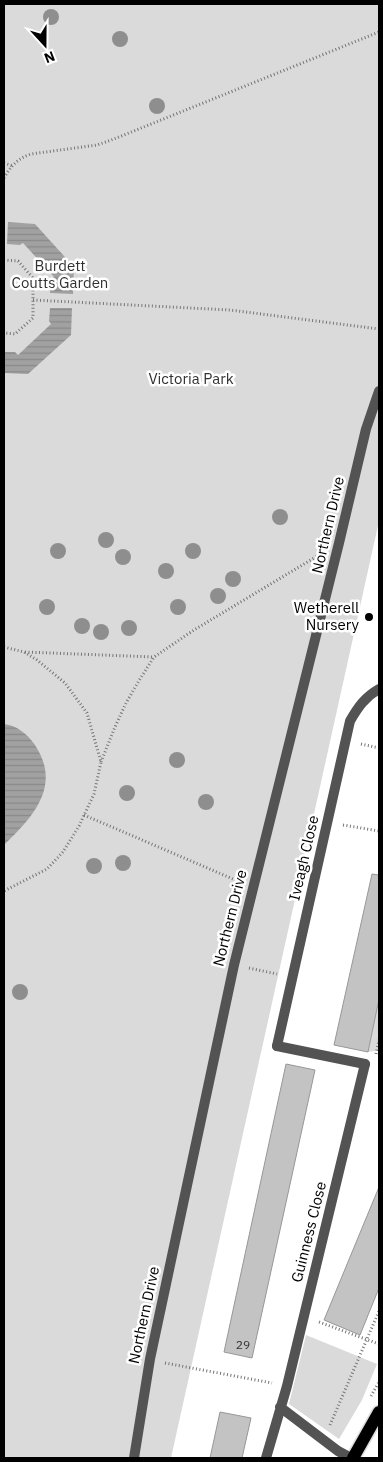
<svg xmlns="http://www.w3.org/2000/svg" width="383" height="1462" font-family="'IBM Plex Sans',sans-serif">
  <defs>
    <pattern id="water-rules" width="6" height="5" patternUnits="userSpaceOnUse" patternTransform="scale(1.25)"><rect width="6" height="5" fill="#a1a1a1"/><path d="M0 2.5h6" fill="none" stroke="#898989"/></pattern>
  </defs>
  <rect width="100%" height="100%" fill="#fff"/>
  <path fill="#dadada" d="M4,4H379V521L171,1458H4Z
    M379,999V1050L368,1052Z
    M306,1335L377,1364L362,1400L339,1439L289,1404Z"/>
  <path fill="url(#water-rules)" d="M8,222L35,224L74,267L73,294L50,293L51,279L54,277L23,243L20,245L7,244Z
    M50,308H72L71,335L28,374L4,373V352H15L18,355L51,324L49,321Z
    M4,724C18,726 27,734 35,745C62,786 33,817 4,845Z"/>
  <path fill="#c3c3c3" stroke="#979797" d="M372,874L379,875V999L368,1052L334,1045Z
    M286,1064L315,1070L252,1358L224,1352Z
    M379,1187V1288L360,1335L324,1320Z
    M220,1412L251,1418L242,1458H210Z"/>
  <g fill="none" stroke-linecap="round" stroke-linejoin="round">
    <defs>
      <path id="primary" d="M353,1458L379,1412"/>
    </defs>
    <use href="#primary" stroke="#dbdbdb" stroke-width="15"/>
    <path stroke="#757575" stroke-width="3" stroke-dasharray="1 2.5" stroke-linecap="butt" d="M4,163L13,166
      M4,178C10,167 18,158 31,154L97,145L114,139L379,32
      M4,260L18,261L33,278V318L15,334L4,333
      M33,300L230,310L379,329
      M4,647L24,652L37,660L65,683L87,713L101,762L94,794L79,826L63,852L47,869L4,891
      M25,652L154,657
      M361,744L379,748
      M101,762L115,727L126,703L140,679L154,657L194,630L319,555
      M84,815L240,882
      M343,825L379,831
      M249,968L277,974
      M376,1054L379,1040
      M319,1322L379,1344
      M165,1363L272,1383
      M371,1396L379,1382
      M330,1425L379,1311"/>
    <path stroke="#535353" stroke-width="10" d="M277,1046L365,1064"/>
    <path stroke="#535353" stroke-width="10" d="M277,1046L350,721C358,707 365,697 379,689
      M280,1407L338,1451L351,1458
      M134,1458L150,1359L234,965L339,543L366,429L379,391
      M266,1458L287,1386L365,1064"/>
    <use href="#primary" stroke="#000" stroke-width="12"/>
  </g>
  <g fill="#8e8e8e">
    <circle cx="51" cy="17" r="8"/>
    <circle cx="120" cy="39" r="8"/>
    <circle cx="157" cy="106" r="8"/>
    <circle cx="280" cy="517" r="8"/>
    <circle cx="106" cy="540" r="8"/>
    <circle cx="58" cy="551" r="8"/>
    <circle cx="193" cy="551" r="8"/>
    <circle cx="123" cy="557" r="8"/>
    <circle cx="166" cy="571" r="8"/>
    <circle cx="233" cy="579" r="8"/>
    <circle cx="218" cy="596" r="8"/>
    <circle cx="47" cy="607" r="8"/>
    <circle cx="178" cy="607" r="8"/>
    <circle cx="82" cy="626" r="8"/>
    <circle cx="129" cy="628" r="8"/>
    <circle cx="101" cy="632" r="8"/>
    <circle cx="177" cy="760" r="8"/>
    <circle cx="127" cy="793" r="8"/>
    <circle cx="206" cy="802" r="8"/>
    <circle cx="123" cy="863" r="8"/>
    <circle cx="94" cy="866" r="8"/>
    <circle cx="20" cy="992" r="8"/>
  </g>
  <circle fill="#000" stroke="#fff" stroke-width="2" cx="369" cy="617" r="5"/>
  <g text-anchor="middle" stroke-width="5" stroke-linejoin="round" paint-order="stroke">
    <g font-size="12" fill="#313131">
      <text x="243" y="1349">29</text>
    </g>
    <g font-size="15" fill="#313131" stroke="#fff">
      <text x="60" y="271">Burdett<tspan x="60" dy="17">Coutts Garden</tspan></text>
      <text x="191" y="384">Victoria Park</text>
    </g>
    <g font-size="15" fill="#000" stroke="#fff">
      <text transform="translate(328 525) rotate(-77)" y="5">Northern Drive</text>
      <text transform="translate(304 858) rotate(-77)" y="5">Iveagh Close</text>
      <text transform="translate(230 918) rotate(-76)" y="5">Northern Drive</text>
      <text transform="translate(309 1232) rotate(-76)" y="5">Guinness Close</text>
      <text transform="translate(144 1315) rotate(-78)" y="5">Northern Drive</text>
    </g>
    <g font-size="15" fill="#000" stroke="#fff" text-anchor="end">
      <text x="359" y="613">Wetherell<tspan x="359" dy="17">Nursery</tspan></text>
    </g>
  </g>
  <rect width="383" height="1462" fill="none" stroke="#000000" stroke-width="10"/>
  <g transform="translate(45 45) rotate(159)" stroke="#ffffff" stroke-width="4" paint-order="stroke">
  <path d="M0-4L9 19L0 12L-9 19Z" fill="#000000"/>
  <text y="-8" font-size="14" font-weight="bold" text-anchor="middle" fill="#000000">N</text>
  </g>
</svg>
